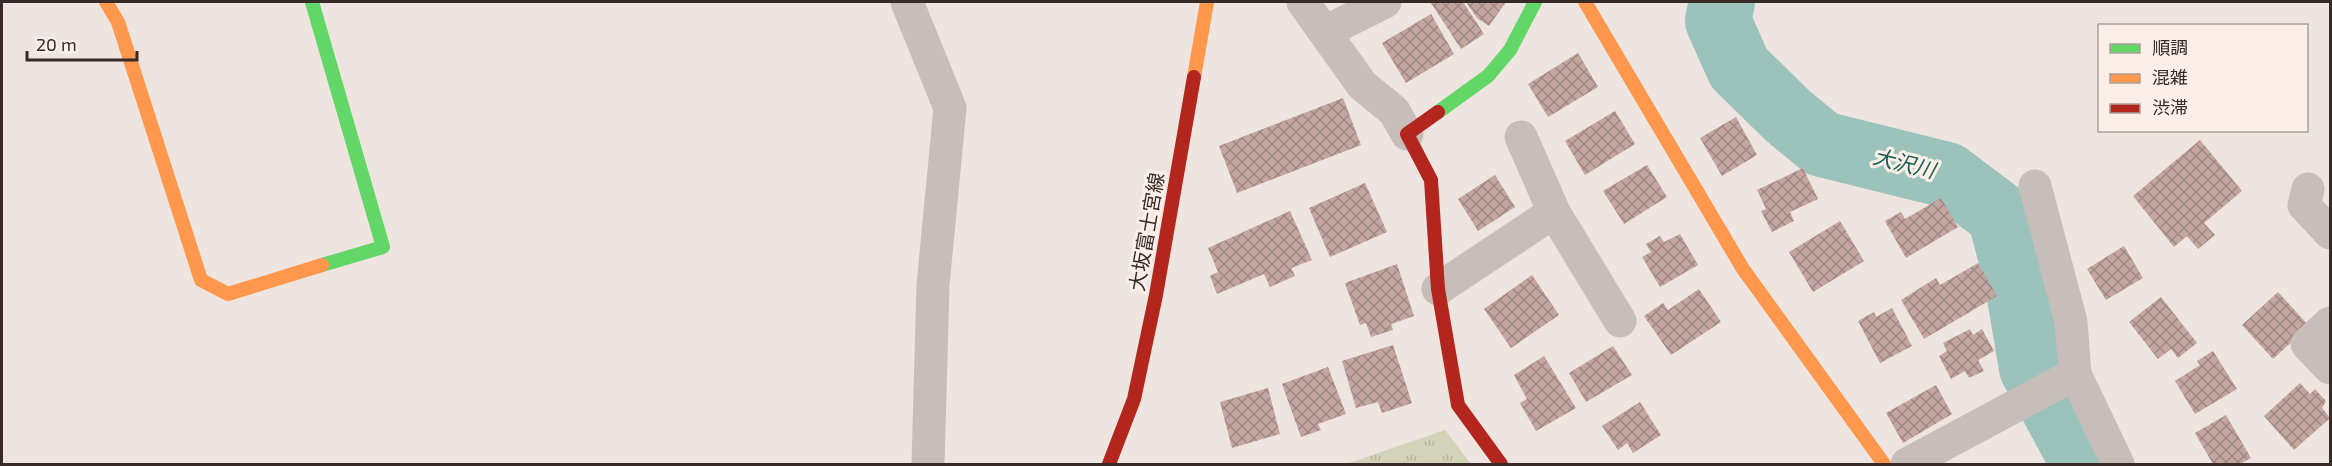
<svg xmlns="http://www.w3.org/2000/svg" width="2332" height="466" font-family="'Exo 2','Noto Sans JP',sans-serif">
  <defs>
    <pattern id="grass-tufts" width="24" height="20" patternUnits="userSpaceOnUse" patternTransform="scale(1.5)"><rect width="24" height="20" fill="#d3d3b9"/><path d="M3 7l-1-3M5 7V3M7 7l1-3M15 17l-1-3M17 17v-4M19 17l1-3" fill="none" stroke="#b6b59f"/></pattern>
    <pattern id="building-cross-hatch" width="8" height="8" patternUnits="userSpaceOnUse" patternTransform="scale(1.5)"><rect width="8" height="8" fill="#c3a5a1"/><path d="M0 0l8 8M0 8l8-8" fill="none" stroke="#9f8783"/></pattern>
  </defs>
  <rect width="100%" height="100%" fill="#eee5e1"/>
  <path fill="url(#grass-tufts)" d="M1445,430L1471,464H1346Z"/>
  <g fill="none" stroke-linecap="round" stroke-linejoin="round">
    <path stroke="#9bc3bc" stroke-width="66" d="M1722,2L1718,21L1739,68L1788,116L1822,144L1947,175L2000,215L2017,279L2032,368L2084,464"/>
  </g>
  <path fill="url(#building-cross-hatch)" d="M1434,2H1463L1484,34L1461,49L1431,3Z
    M1466,2H1506L1489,26L1477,18Z
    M1431,14L1454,54L1406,83L1382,43Z
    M1578,53L1598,87L1548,117L1528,84Z
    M1343,98L1361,145L1237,193L1219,146Z
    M1615,111L1635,144L1585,175L1565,141Z
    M1736,117L1757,155L1722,176L1700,138Z
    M2200,140L2242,191L2204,223L2215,235L2198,249L2187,236L2174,247L2133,196Z
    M1647,165L1667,197L1624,224L1603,191Z
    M1803,168L1818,199L1790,212L1794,221L1772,232L1761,211L1766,209L1757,190Z
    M1495,175L1515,207L1478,231L1458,199Z
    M1365,183L1387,232L1330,257L1309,208Z
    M1941,198L1958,227L1906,258L1885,221L1901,212L1905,219Z
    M1290,211L1312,260L1291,268L1295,276L1270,287L1264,274L1217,294L1210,276L1218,272L1208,248Z
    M1840,221L1864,261L1813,292L1789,252Z
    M1680,234L1698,265L1660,287L1642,257L1651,252L1646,244L1660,236L1664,242Z
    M2124,246L2143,278L2106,300L2087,269Z
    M1978,263L1997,296L1924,339L1901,300L1936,278L1940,285Z
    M1397,264L1414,316L1391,324L1393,330L1371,337L1366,323L1360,325L1345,283Z
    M1532,275L1559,315L1511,348L1484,309Z
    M1699,289L1721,322L1671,355L1644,316L1663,303L1668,310Z
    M2278,292L2309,326L2273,359L2242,325Z
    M2161,297L2197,343L2178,358L2171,349L2158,359L2129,322Z
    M1892,308L1912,346L1880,363L1858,321L1874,312L1876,317Z
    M1970,329L1973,335L1982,329L1994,351L1978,360L1984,371L1969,378L1965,371L1951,379L1939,356L1947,351L1943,343Z
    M1393,345L1412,403L1382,413L1378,402L1356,408L1342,361Z
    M1613,346L1632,375L1586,402L1569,373Z
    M2213,351L2237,389L2195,414L2175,381L2200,365L2197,361Z
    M1544,356L1576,408L1536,431L1520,403L1527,399L1514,375Z
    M1328,367L1346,414L1318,424L1321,430L1301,437L1282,384Z
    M2300,383L2310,394L2315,389L2326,401L2322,408L2330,418L2294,450L2264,416Z
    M1936,385L1952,414L1903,443L1886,413Z
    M1268,388L1280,434L1232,448L1220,402Z
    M1640,402L1661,435L1633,453L1627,443L1618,450L1602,426Z
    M2226,415L2251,458L2240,464H2213L2195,433Z"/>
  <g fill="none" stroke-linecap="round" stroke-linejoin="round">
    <path stroke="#c7bdb9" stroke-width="33" d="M907,2L950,108L933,285L928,464
      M1303,2L1362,85L1394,111L1407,134
      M1325,32L1385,2
      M1521,137L1554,212L1620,321
      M2035,186L2071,322L2075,374L2118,464
      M2308,189L2304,205L2330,233
      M1438,289L1554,212
      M2330,323L2307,344L2330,368
      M1907,464L2075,374"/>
    <path stroke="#63d668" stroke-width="14" d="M312,2L383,247L322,265
      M1438,112L1488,76L1510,50L1535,2"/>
    <path stroke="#ff974d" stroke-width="14" d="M106,2L118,22L201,280L228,294L322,265
      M1585,2L1743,269L1884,464
      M1194,77L1207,2"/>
    <path stroke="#b3261e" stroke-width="14" d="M1438,112L1407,134L1431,180L1438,289L1458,405L1501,464
      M1109,464L1134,399L1156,295L1194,77"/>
  </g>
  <g text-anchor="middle" stroke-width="6" stroke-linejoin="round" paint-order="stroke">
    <g font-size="20" fill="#382a27" stroke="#fbefe7">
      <text transform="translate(1147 232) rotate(-80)" y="7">大坂富士宮線</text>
    </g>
    <g font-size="21" font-style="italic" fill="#195e57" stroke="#fbefe7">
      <text transform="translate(1904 164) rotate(14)" y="7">大沢川</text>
    </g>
  </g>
  <rect width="2332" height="466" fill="none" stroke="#382a27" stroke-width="6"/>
  <rect x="2098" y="24" width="210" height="108" fill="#fbefe7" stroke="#ada09a" stroke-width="1.5"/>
  <rect x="2110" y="44" width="30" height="9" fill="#63d668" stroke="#ada09a" stroke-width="1.5"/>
  <text x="2152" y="54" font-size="18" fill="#382a27">順調</text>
  <rect x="2110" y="74" width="30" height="9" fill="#ff974d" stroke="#ada09a" stroke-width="1.5"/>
  <text x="2152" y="84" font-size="18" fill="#382a27">混雑</text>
  <rect x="2110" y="104" width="30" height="9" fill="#b3261e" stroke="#ada09a" stroke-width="1.5"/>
  <text x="2152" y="114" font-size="18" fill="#382a27">渋滞</text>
  <path d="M27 51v9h110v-9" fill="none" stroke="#382a27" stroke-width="3"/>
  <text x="36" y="51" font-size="18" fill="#382a27" stroke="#fbefe7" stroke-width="4.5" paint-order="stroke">20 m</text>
</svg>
